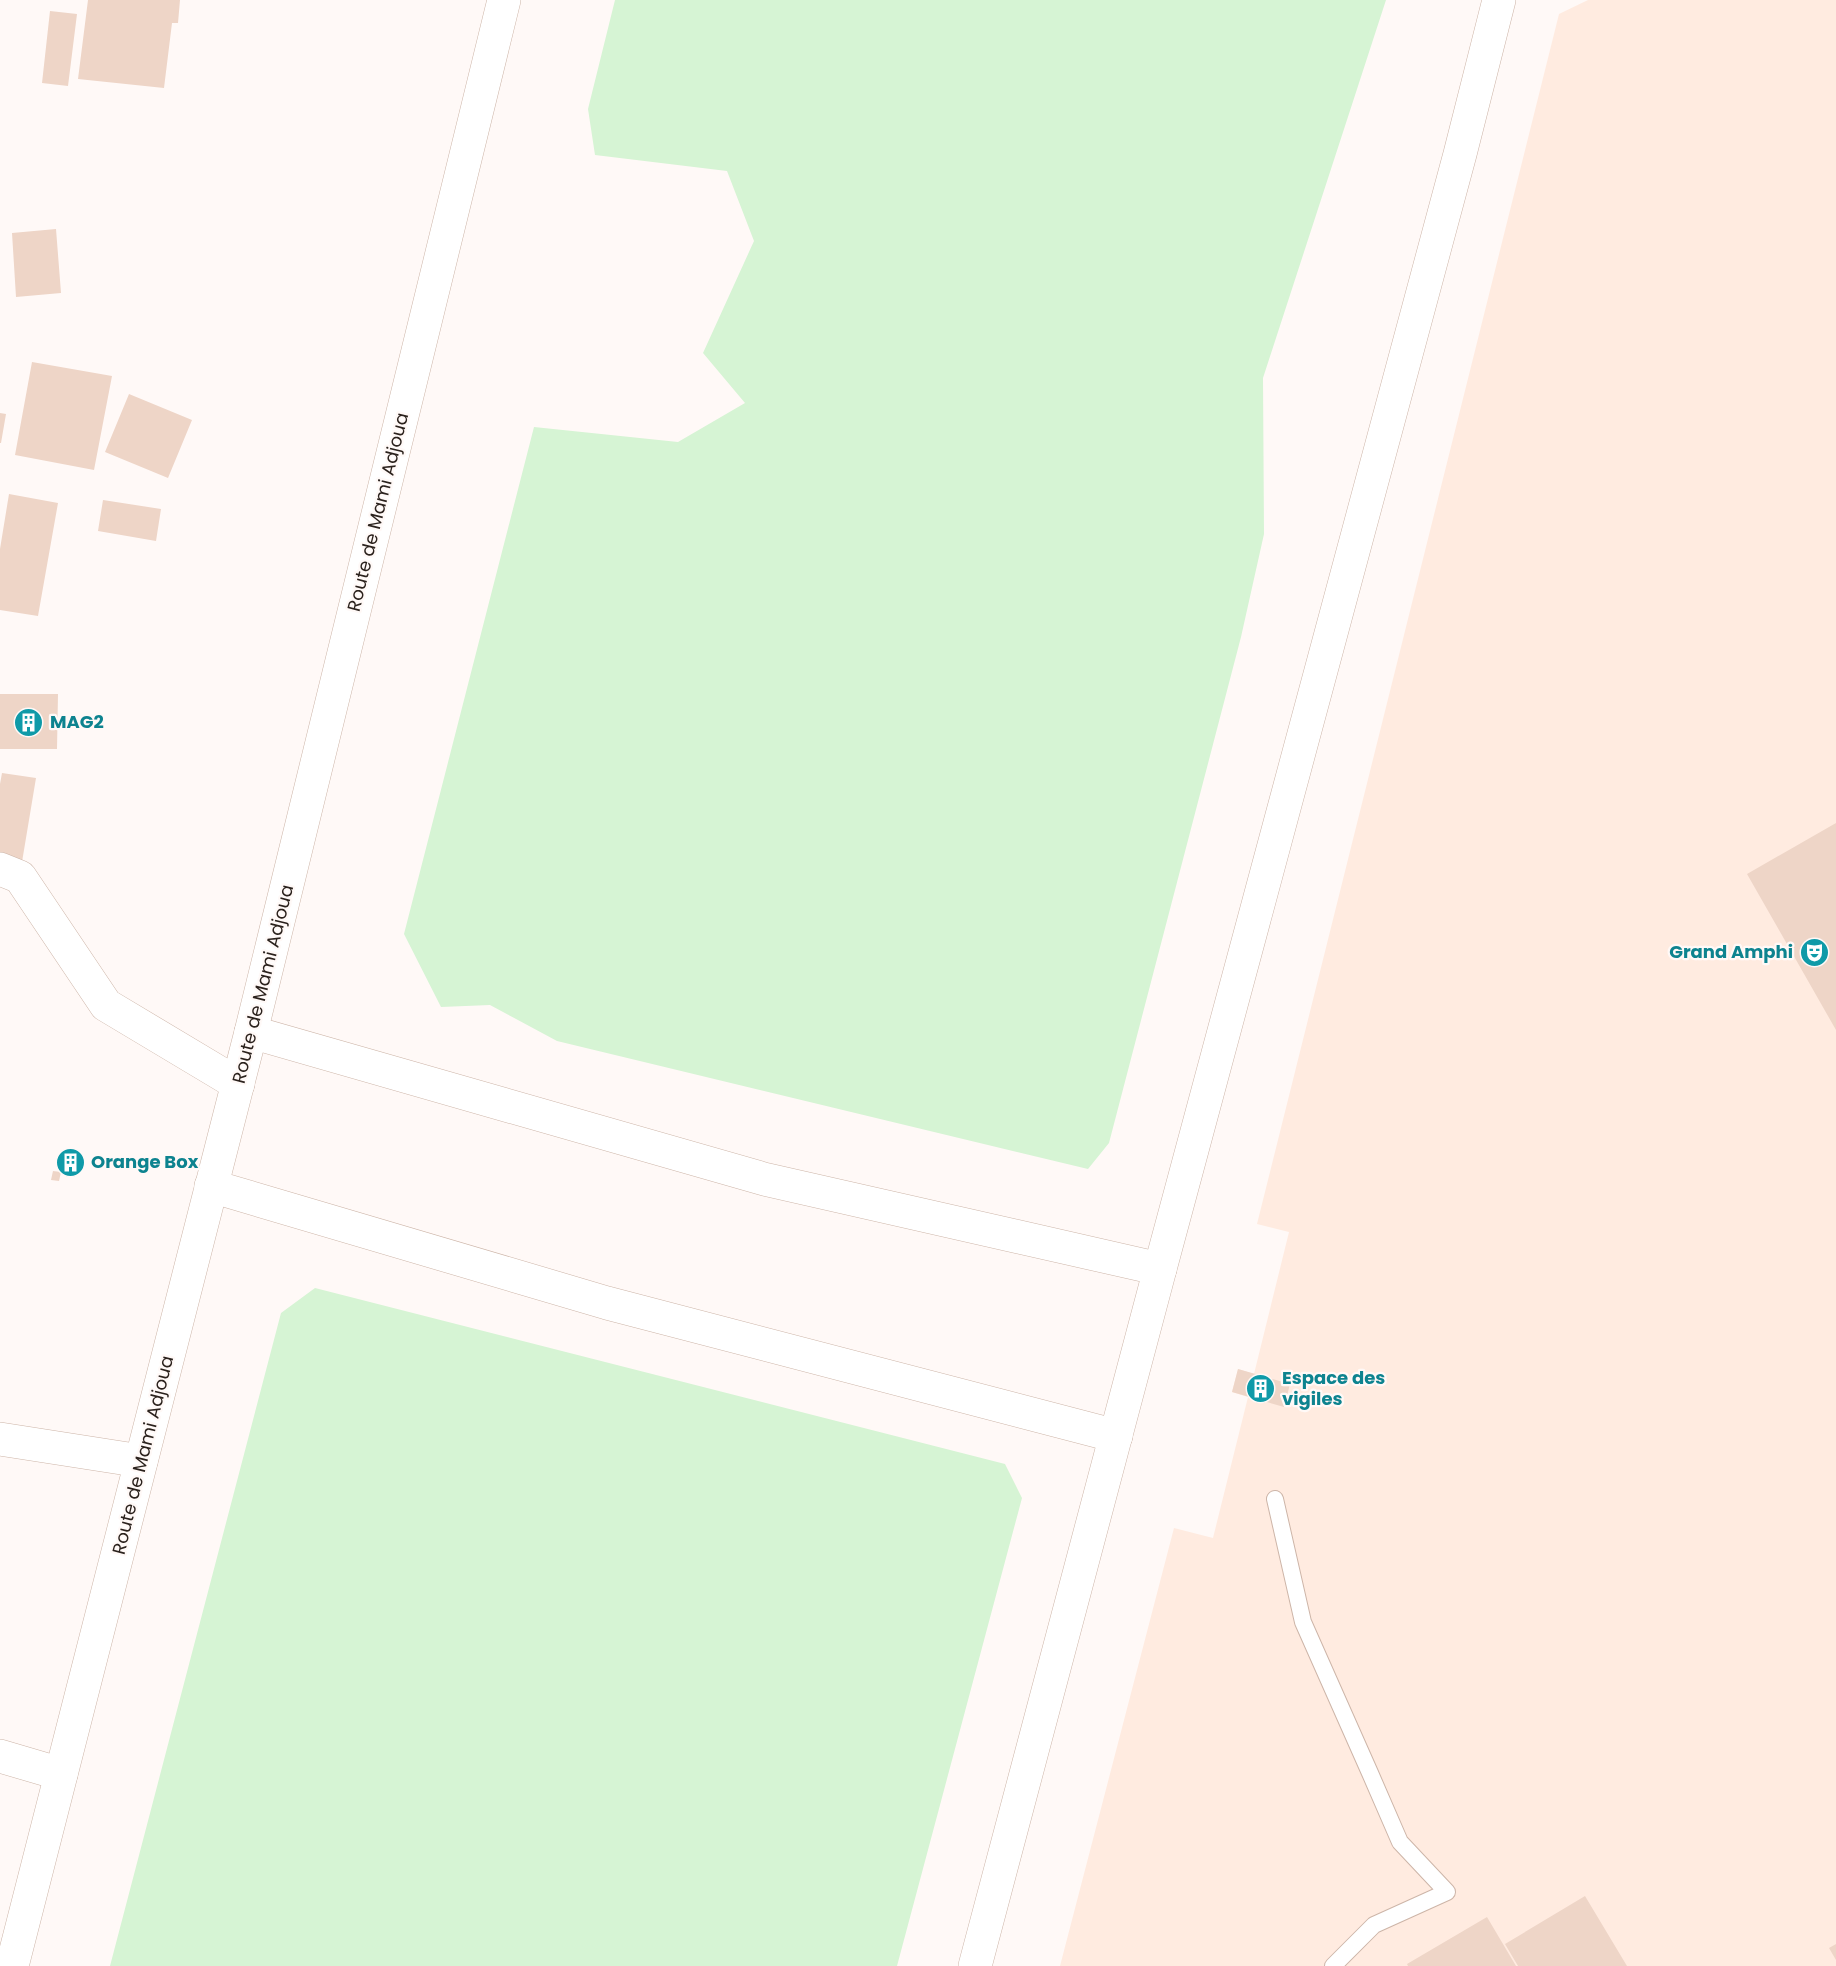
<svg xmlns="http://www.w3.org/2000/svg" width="1836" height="1966" font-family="Poppins,sans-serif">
  <rect width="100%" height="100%" fill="#fff9f7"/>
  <path fill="#ffebe0" d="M1588,0H1836V1966H1060L1174,1528L1213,1538L1248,1397L1232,1392L1238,1369L1254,1374L1289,1232L1257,1224L1559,14Z"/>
  <path fill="#d6f4d4" d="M615,0H1386L1263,378L1264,534L1241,637L1109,1143L1088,1169L557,1041L490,1005L441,1007L404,934L534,427L678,442L745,403L703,353L754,241L727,171L595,155L588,109Z
    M315,1288L1005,1464L1022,1498L897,1966H110L281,1313Z"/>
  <path fill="#eed5c7" d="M88,0H180L178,23H172L164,88L78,79Z
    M50,11L77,14L68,86L42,83Z
    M56,229L61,293L16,297L12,233Z
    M32,362L112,376L94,470L15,455Z
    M129,394L192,420L168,478L105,452Z
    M0,413L6,414L1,443H0Z
    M9,494L58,503L38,616L0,610V549Z
    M103,500L161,509L156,541L98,531Z
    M0,694H58L57,749H0Z
    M2,773L36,778L22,862L0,859V784Z
    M1836,823V1030L1747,874Z
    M67,1157L75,1159L72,1168L65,1166Z
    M53,1171L61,1172L59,1181L51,1180Z
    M1238,1369L1290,1384L1284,1407L1232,1392Z
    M1585,1896L1627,1966H1518L1505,1944Z
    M1487,1917L1516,1966H1408L1407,1964Z
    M1836,1944V1960L1829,1948Z"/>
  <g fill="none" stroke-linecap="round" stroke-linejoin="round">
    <defs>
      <path id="service" d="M1275,1499L1303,1622L1370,1773L1400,1842L1447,1892L1374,1925L1333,1966"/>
      <path id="minor" d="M0,869L20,877L106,1005L238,1084
        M251,1032L764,1179L1160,1269
        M211,1186L607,1303L1116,1436
        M0,1439L141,1461
        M0,1756L61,1774"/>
      <path id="tertiary" d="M12,1966L251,1032L504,0
        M975,1966L1160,1269L1460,154L1499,0"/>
    </defs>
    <use href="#service" stroke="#cdb5a8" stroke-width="18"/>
    <use href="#minor" stroke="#cdb5a8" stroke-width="34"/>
    <use href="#tertiary" stroke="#cdb5a8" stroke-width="34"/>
    <use href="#service" stroke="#fff" stroke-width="16"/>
    <use href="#minor" stroke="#fff" stroke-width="33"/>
    <use href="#tertiary" stroke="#fff" stroke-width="33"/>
  </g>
  <defs>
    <symbol id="building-disc" viewBox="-11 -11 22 22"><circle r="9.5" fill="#0f9aa8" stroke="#fff9f7"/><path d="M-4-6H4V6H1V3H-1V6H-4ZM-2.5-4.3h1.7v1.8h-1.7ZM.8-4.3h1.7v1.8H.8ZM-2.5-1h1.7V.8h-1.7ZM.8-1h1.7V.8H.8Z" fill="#fff"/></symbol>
    <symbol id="theatre-disc" viewBox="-11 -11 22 22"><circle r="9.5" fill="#0f9aa8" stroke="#fff9f7"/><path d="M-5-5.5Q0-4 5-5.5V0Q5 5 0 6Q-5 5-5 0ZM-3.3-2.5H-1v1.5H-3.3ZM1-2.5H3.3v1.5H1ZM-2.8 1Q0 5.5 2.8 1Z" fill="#fff"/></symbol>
  </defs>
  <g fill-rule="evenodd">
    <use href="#building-disc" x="12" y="706" width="33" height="33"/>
    <use href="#theatre-disc" x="1798" y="936" width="33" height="33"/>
    <use href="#building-disc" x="54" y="1146" width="33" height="33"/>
    <use href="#building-disc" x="1244" y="1372" width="33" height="33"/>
  </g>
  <g text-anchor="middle" stroke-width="4.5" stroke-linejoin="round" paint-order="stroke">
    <g font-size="18" fill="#2b221d" stroke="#fff9f7">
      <text transform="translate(378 512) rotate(-76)" y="6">Route de Mami Adjoua</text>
      <text transform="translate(263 984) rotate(-76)" y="6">Route de Mami Adjoua</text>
      <text transform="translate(143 1455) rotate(-76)" y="6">Route de Mami Adjoua</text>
    </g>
    <g font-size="18" font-weight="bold" fill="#0d838f" stroke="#fff9f7" text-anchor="start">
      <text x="50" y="728">MAG2</text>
      <text x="1793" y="958" text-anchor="end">Grand Amphi</text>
      <text x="91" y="1168">Orange Box</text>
      <text x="1282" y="1384">Espace des<tspan x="1282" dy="21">vigiles</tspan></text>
    </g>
  </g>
</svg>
